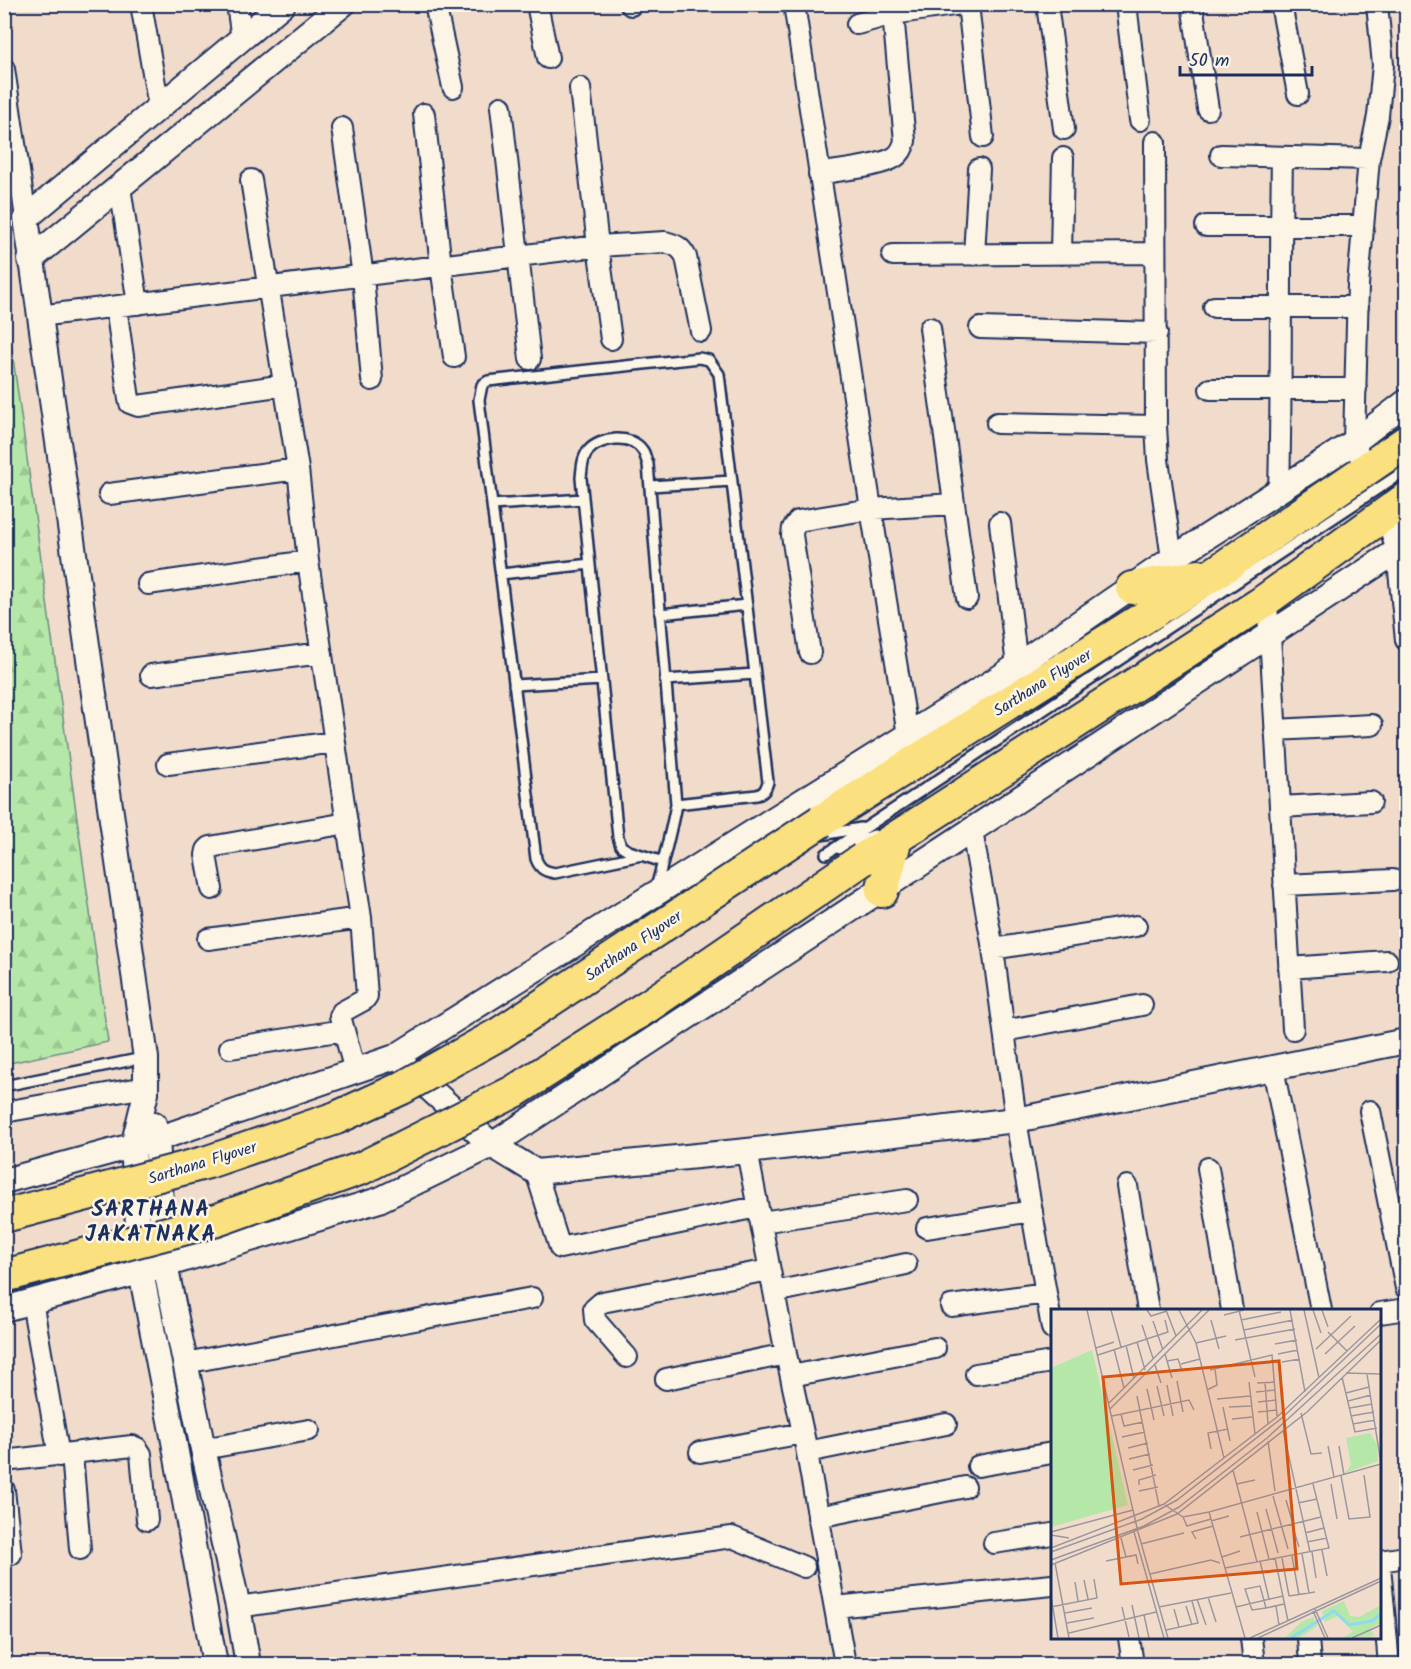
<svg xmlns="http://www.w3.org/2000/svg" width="1411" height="1669" font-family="Kalam,sans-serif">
  <defs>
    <pattern id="forest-firs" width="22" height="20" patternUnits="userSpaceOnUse" patternTransform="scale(1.5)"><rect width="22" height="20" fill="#b5e8a8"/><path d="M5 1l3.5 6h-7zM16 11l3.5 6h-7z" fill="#9bc793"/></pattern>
  </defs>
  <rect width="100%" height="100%" fill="#f1dccb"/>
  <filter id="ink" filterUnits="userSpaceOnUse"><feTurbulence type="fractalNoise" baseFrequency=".0167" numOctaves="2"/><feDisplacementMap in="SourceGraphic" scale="12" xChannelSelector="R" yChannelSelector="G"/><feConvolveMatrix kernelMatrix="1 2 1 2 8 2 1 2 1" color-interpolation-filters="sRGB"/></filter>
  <g filter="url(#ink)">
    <path fill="url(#forest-firs)" stroke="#688c83" stroke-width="1.5" d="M5,300L108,1042L5,1064H4Z"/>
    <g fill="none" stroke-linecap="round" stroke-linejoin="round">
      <defs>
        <path id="service" d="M650,486L732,481
          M492,505L583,499
          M501,574L590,564
          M660,614L747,605
          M665,680L755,674
          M514,685L602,680
          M821,835L861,828
          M840,849L874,835
          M826,854L1406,470
          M642,855L555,873C544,871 540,869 536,859L479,400L482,385L488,381L699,358L709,360L719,374L768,782C766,789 764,793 757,795L676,804
          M656,888C663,861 671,833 676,804L648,464C646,460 645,454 643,451C632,433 600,437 588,451C582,458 582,469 581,478L618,837L621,846L629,851L663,862
          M4,1086L143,1058"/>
        <path id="minor" d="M141,4L159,107
          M237,4L242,39
          M435,4L453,87
          M537,4L548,58
          M631,4V5
          M794,4L871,509L908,735
          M968,4L983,137
          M1047,4L1064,129
          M1126,4L1140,120
          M1192,4L1208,109
          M1281,4L1298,94
          M857,24L893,14L961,4
          M4,69L26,218
          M580,88L598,246L611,339
          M501,107L530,359
          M424,114L441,266L454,357
          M342,128L363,276L372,380
          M1155,142L1156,426L1158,460L1172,559
          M1221,155L1369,159
          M819,174C838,170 880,167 895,157C901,153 903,148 905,141L893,14
          M251,180L298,469L308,561L361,918L367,996L364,1000L342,1012L340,1016L355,1071
          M120,187L138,304
          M1206,226H1363
          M1061,254L1063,158
          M893,255L1155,253
          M974,255L979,169
          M116,307L129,399L130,403L138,406L285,385
          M1214,307H1358
          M39,316L598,246L665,242C676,245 681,247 686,257L701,331
          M930,328L967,598
          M980,328L1157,333
          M1210,389H1356
          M997,423L1156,426
          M1366,471L1354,442L1358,285L1369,159L1378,116L1383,65L1377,4
          M1279,491C1282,380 1280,269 1282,158
          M109,494L298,469
          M1386,513L1397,552L1406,640
          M1000,523L1017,666
          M148,584L308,561
          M1266,600L1270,635L1293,1029
          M810,653L792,535L793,528L798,521L871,509L954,504
          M151,675L322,653
          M1275,730L1372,725
          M168,764L335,742
          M1280,807L1371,802
          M972,831L993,949L1016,1120L1052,1328
          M1284,885L1393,880
          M212,889L206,855L207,850L210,847L347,823
          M208,939L361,918
          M993,949L1136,926
          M1289,968L1387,961
          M1004,1031L1142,1005
          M230,1048L344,1030
          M1273,1068L1321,1310
          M1370,1111L1406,1288
          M4,1112L146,1087
          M747,1151L786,1354L805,1442L845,1664
          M1208,1168L1232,1310
          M536,1172L560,1248L757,1207
          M1127,1186L1148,1310
          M761,1222L907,1200
          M927,1228L1032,1211
          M775,1292L906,1264
          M32,1301L59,1456
          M951,1306L1046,1293
          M1380,1313L1406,1309
          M627,1357L595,1320L594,1309L602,1302L769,1270
          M185,1363L532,1298
          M976,1374L1052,1362
          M791,1376L935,1348
          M666,1379L786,1354
          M203,1449L309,1430
          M700,1452L803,1433
          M807,1452L946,1424
          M72,1454L80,1549
          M4,1461L132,1446L137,1448L141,1454L147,1520
          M978,1466L1052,1453
          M4,1490L11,1554
          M818,1517L965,1487
          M994,1543L1052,1534
          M1380,1561L1406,1557
          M1380,1566L1389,1664
          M238,1607L732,1537L804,1567
          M835,1607L1052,1585
          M1129,1638L1133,1664
          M1251,1638L1254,1664
          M1308,1638L1310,1664"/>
        <path id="tertiary" d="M30,260L343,4
          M407,1068L492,1145L536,1172L747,1151L1016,1120L1406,1041
          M154,1124L157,1139L165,1265L203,1449L238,1607L248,1664
          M4,1181L157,1139L395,1057L1002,676L1172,559L1354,442L1406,402
          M4,1309L165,1265L379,1200L492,1145L1406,545
          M215,1664L173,1436L141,1272L133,1146L146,1093V1058L26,218L283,4"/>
        <path id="primary" d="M1132,588L1199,576
          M821,821L1215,573L1406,442
          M863,859L1260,604L1406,499
          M882,891L896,838"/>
      </defs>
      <use href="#service" stroke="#1b2f5e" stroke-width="14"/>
      <use href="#minor" stroke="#1b2f5e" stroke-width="24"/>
      <use href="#tertiary" stroke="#1b2f5e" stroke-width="28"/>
      <use href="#primary" stroke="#1b2f5e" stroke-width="36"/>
      <use href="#service" stroke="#fcf5e5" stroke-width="9"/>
      <use href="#minor" stroke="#fcf5e5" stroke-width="20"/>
      <use href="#tertiary" stroke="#fcf5e5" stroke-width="24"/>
      <use href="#primary" stroke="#fbe080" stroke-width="32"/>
      <defs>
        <path id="primary-bridge" d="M4,1216L208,1162L336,1118L402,1088L499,1034L821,821
          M4,1276L217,1220L362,1168L515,1091L648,1006L863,859"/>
      </defs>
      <use href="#primary-bridge" stroke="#1b2f5e" stroke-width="36" stroke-linecap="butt"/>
      <use href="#primary-bridge" stroke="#fbe080" stroke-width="32"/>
    </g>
  </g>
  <g text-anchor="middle" stroke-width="5" stroke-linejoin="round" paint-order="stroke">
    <g font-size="16" fill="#1b2f5e" stroke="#fcf5e5">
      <text transform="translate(1042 682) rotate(-32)" y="6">Sarthana Flyover</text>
      <text transform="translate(633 945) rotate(-34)" y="6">Sarthana Flyover</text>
      <text transform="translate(202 1162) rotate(-17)" y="6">Sarthana Flyover</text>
    </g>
    <g font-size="22" font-weight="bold" letter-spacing="1.5" fill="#1b2f5e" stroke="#fcf5e5">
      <text x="151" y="1216">SARTHANA<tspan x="151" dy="25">JAKATNAKA</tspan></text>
    </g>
  </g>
  <g transform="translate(1051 1309)">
    <rect width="330" height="330" fill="#f1dccb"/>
    <path d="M41,41L77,196L0,218V59ZM319,124L326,136L327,152L294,164L300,156L295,129ZM293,292L299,307L308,308L330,296V314L319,319L323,327L291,329L302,323L287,307L274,313L271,302ZM262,308L266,317L248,329H234L250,313Z" fill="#b5e8a8"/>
    <path fill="none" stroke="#8fdaf0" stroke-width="3" d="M240,329L283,302L298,316L321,312L330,305"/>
    <path fill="none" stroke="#9b979f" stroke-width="1.5" d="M36,1L87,223L117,329M60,1L70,38M96,1L100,7L116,2M115,1L125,27M128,1L145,34L173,149M188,1L204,68M239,1L254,83M253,1L268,69M262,1L270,24M271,1L277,18M173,6L193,1M160,11L168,40M190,11L230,3M102,12L112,41M91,16L102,49M193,21L242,11M277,23L296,42M184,31L244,20M86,33L94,61M145,34L175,27M224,35L246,31M75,36L83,70M45,39L63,33M63,40L73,79M265,40L300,7M114,45L121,69M227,45L247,41M274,45L304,17M47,46L117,23L114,11M116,52L127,50L131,62M231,53L249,50M130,55L149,50M104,56L110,74M159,61L221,46L226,107M295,64L330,65M291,68L304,123L326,119M126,72L132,103M198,73L204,125M214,73L217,115M206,74L224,73M116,76L122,107M106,77L113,107M96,80L103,111M156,81L166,76L164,60M205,83L224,81M295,84L318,78M86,87L108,197M166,90L199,87M297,92L320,86M207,93L225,91M58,94L151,1M172,98L179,132M178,98L200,97M299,99L321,95M59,100L158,1M207,103L225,101M250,104L260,145L271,144M70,105L73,117L92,113M61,107L138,91L143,101M300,107L323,103M181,110L201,108M302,115L324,111M232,121L259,243M71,128L94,123M217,132L224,182M277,137L283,168M288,137L293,166M77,139L97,134M160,140L157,124L177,120M78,150L99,145M82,161L102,156M182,161L206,253M290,167L298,210L319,208L313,166M186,175L204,171M280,175L286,210M88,176V171L105,166M88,182L107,178M222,187L237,240M235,191L242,215M247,194L266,190M114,196L132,208L158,203L330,155L316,65M215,200L227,244M158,203L194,329M206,203L218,250M132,208L136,217L160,210M160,212L178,207M241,215L248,238M0,223L82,201M83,223L113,329M254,224L273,219M0,226L18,229M189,228L270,208M70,229L75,248M145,230L141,223L162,217M256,233L276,229M90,235L133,224M0,239L113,195L226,108L330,10M271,241L276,267M0,243L91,210L126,191L231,109L330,15M261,243L265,269M251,245L258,284M241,247L248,286M171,248L189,242M224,249L237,312M231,249L238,287M0,251L93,217L128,198L216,129L330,25M55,252L85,246L87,255M209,252L218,290M4,254L18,329M0,256L126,205L256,103L330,31M174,259L278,239L262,175M99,265L160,251L169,254M33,271L37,290M24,273L27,292M238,287L264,283M0,288L7,329M157,288L165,313M146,290L155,316M81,296L88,329M135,297L141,316M225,297L228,316M0,298L46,289L43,270M71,298L78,328M108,298L180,284M185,298L232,287M215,299L209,277L194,280L201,301L215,299L233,295M123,300L128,318M264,300L277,329M262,302L274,329M14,304L41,299M93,306L98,329M16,314L43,309M115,321L147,314L141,292M18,324L105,303M199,329L330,269M207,329L330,272M301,329L330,316"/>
    <path fill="#d45514" fill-opacity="0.15" stroke="#d45514" stroke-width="3" d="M228,52L246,260L70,275L52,68Z"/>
    <rect width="330" height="330" fill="none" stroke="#1b2f5e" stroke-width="3"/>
  </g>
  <rect width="1411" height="1669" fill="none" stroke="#fcf5e5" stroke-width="24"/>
  <rect x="12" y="12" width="1387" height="1645" fill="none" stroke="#1b2f5e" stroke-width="2" filter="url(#ink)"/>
  <path d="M1180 66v9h132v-9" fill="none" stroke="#1b2f5e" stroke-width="3"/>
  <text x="1189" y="66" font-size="18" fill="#1b2f5e" stroke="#fcf5e5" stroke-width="4.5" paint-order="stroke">50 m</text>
</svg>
